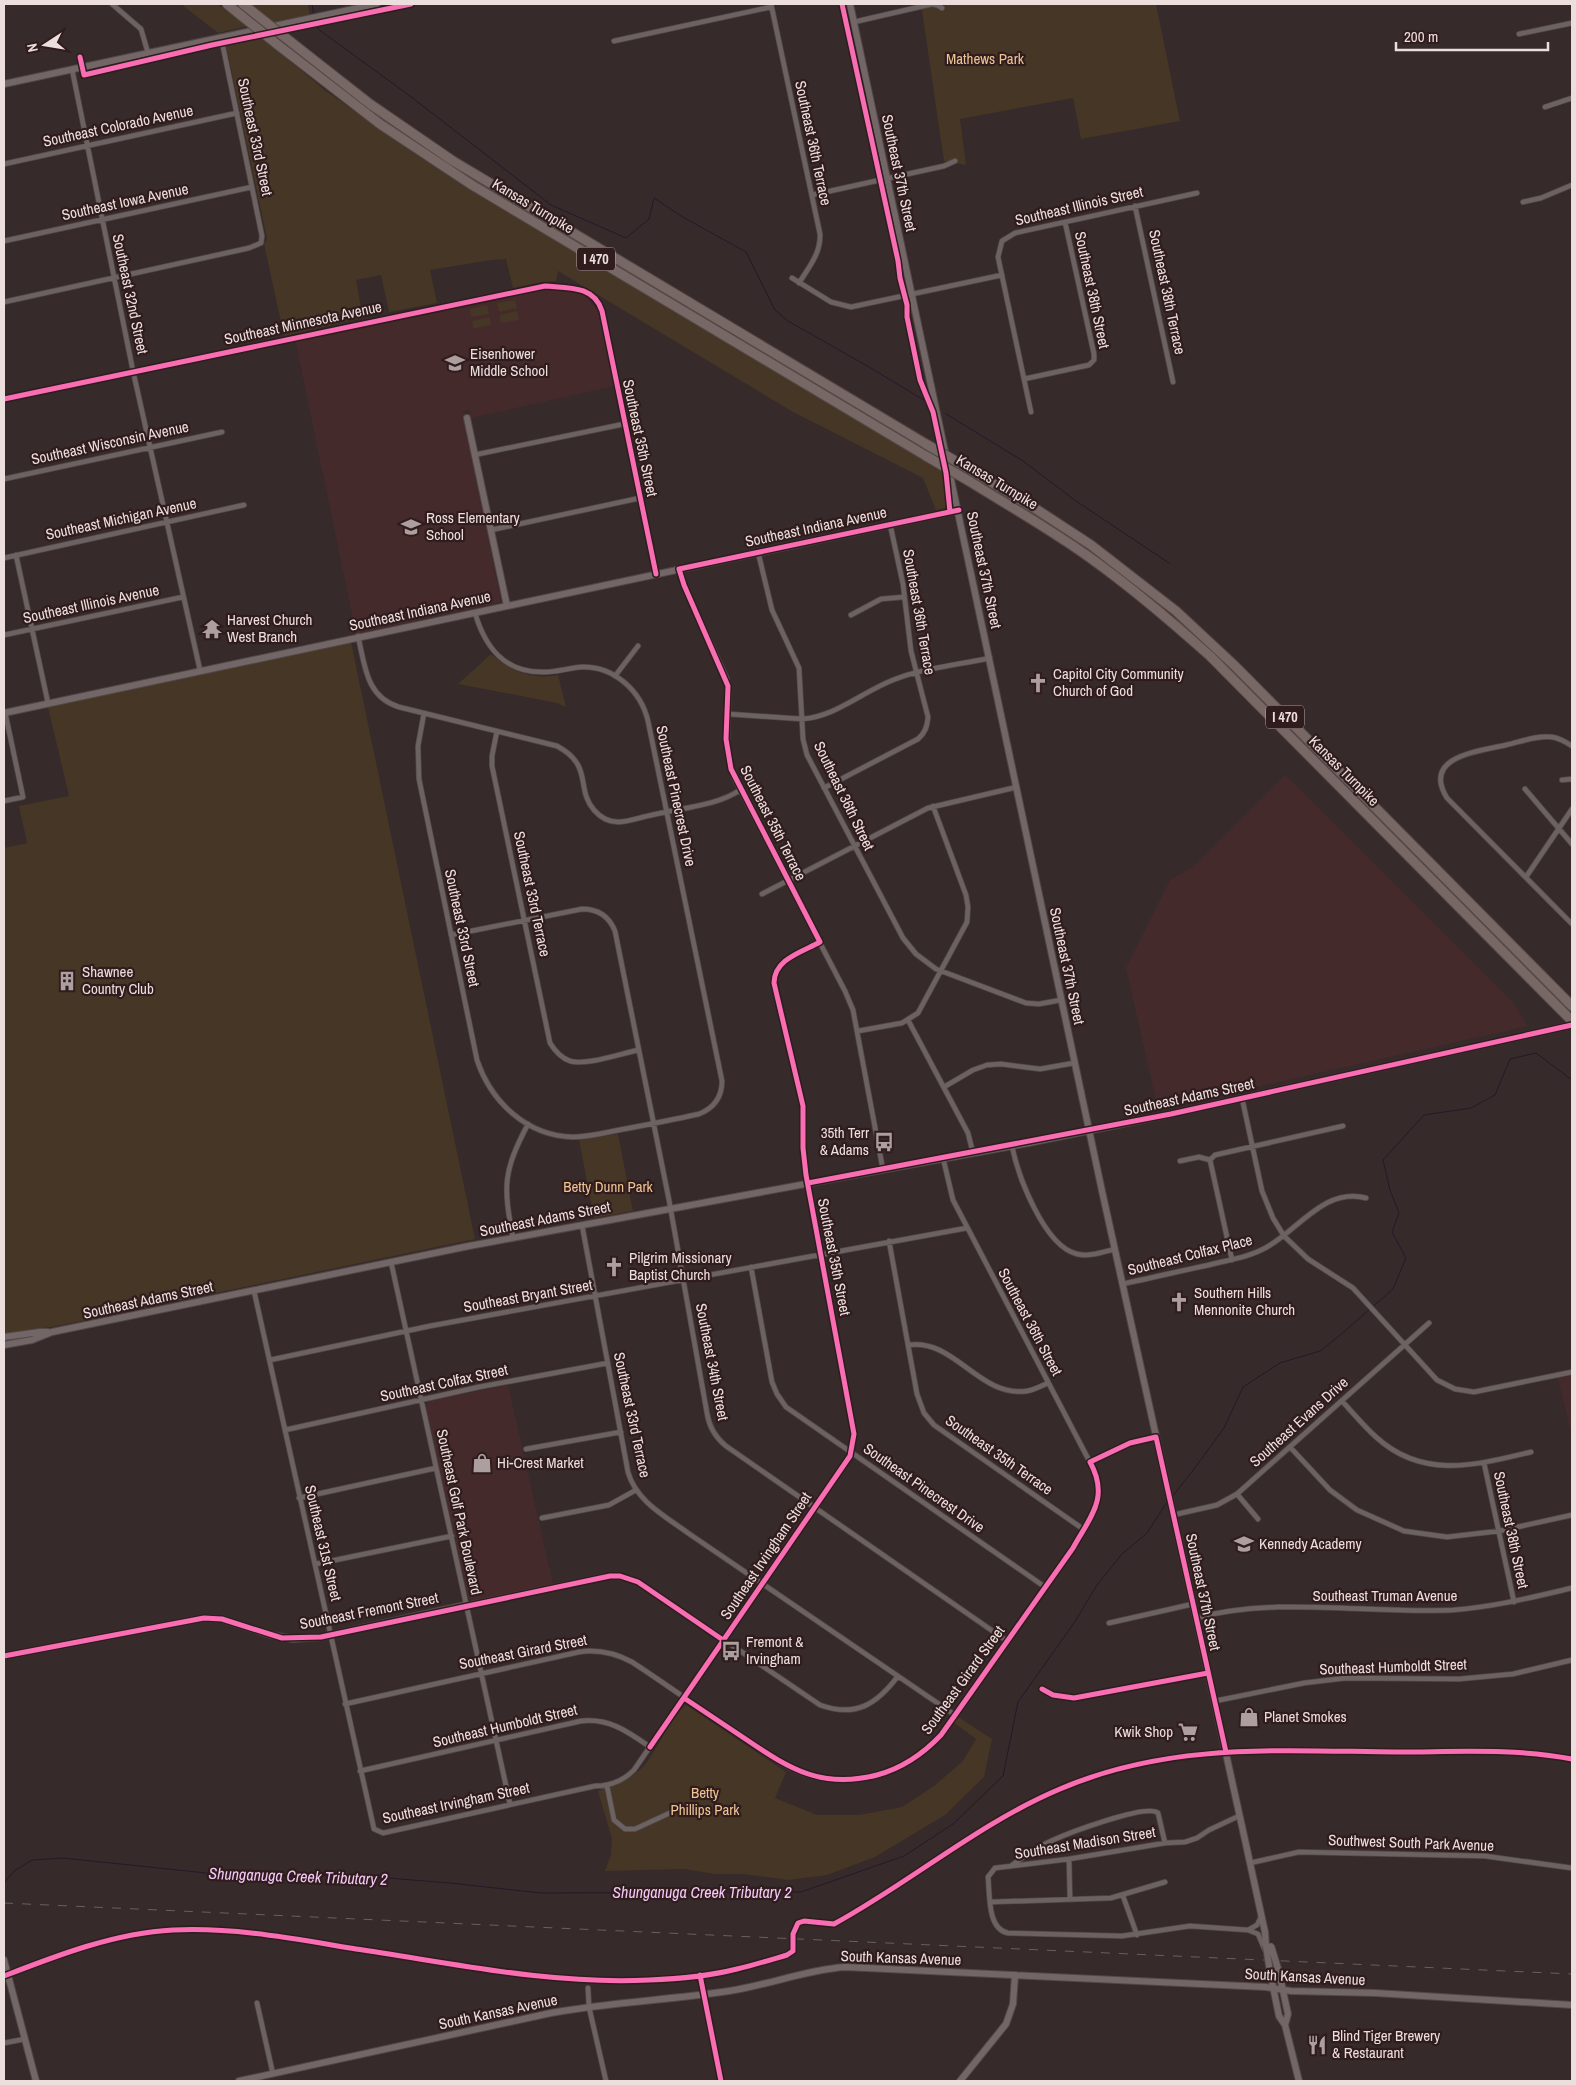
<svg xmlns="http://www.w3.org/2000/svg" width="1576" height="2085" font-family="'Archivo Narrow',sans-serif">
  <rect width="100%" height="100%" fill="#362a2a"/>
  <path fill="#442a2b" d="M551,288L584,295L598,311L615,386L471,418L469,410L463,411L501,602L356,634L295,339Z
    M1285,775L1514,1004L1528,1026L1158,1109L1126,968L1170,880L1194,866Z
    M1572,1375V1438L1558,1378Z
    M508,1385L553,1584L472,1601L468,1598L425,1406L428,1401Z"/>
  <path fill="#463625" d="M181,4H217L248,26L218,33Z
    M251,4H312L308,5L310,15L274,23Z
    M921,4H1156L1180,121L1081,139L1073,98L960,119L966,165L944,161Z
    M256,33L326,91L411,151L473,192L946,472L954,503L952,506L936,510L923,478L793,412L558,271L556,281L541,282L513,288L506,259L491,260L430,270L437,303L389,312L381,275L356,280L363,318L284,336L264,244L267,239L226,45L230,39Z
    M515,300L517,308L499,312L497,303Z
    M487,305L489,314L471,317L470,309Z
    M517,311L519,320L501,323L499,315Z
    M490,317L491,325L473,329L472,321Z
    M351,642L475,1239L62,1325L4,1335V848L27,843L19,806L69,796L48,707Z
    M491,654C511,671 532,680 558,675L566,707L557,703L458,684Z
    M618,1134L633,1211L594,1218L579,1140Z
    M686,1705L786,1772L775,1798L817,1815H859L902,1807L934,1786L963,1761L976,1739L953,1722L957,1716L992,1739L984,1777L945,1815L875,1857L827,1875L789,1880L743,1874H715L684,1869L605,1871L611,1855L612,1839L598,1791C615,1785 635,1778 647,1762C661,1743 668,1721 686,1705Z"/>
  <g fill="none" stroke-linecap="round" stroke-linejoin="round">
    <path stroke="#29172a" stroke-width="1" d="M312,4L314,15
      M315,19L318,29L410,96L551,205L626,238L649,219L654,198L681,216L746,252L775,310L788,321L869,367L927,402
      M946,414L1023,461L1076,501L1169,563
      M1172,1497L1194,1469L1224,1428L1243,1387L1280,1363L1320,1351L1339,1336L1393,1289L1406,1258L1392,1232L1399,1213L1390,1190L1383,1160L1424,1115L1471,1108L1495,1095L1510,1059L1536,1053L1572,1080
      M4,1883L14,1871L32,1860L63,1858L235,1876L350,1875L450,1883L541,1893L801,1892L904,1856L953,1824L1003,1776L1018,1702L1074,1623L1097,1585L1122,1554L1147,1533L1167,1502"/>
    <defs>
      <path id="street" d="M112,4L141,29L148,53
        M771,4L820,234C821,253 809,267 799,283
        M854,22L932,4L937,5L942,8
        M1519,34L1572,23
        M614,41L771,7
        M72,69L133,371L200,670
        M1545,107L1572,98
        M4,164L237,113
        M812,195L944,166L955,161
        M1523,202L1541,198L1572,185
        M1135,206L1173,382
        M4,241L252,187
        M792,278L831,302L851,307L1002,275
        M4,302L249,248L261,243L262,236L221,37
        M1024,379L1089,365L1094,360V354L1065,222
        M4,399L545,286C567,288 594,285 602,311L656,574
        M1031,412L998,257L1002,241L1015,233L1197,193
        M474,455L624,424
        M4,479L222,432
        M491,530L640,498
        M758,552L772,610L799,668L803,739L807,755L903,938L916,954L936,969L1026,1003L1039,1004L1061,1000
        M16,555L48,703
        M4,558L244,505
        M679,569L684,585L727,679L729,693L727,751L734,778L845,991L853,1010L883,1170
        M851,615L881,599L904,597
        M4,635L183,597
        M358,636C365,666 366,697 399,707L557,746C594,766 575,788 594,810C600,817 609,822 618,822C628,822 641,817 652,815C680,808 717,806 740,790
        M615,676L638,646
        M424,713L418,746L419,779L477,1060C491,1102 527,1136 573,1137C589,1137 604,1133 619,1130C646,1125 672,1120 699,1114C714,1108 722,1098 722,1081L648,721C641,691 614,666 582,667C569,668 557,672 544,672C504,673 485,647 475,613
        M728,714L802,719C835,717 862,692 893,680C923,668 957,665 990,658
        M497,731L492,756V766L550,1043C555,1051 561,1058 570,1061C586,1066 622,1053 639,1050
        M1572,746C1566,742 1559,738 1552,737C1537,735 1520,742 1506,745C1480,751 1421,756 1447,798L1572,924
        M1562,780L1572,779
        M824,788L918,739C925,733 927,727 928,717L911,651L903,584L890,524
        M1525,789L1572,844
        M4,801L23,797L5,712
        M1526,877L1572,809
        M762,894L928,808L1017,787
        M451,935L582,909C598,909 609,916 615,931L669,1200L707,1413C709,1427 715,1437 726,1446L1007,1641
        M908,1020L968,1133L973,1153
        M858,1031L902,1023L918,1013L967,922L968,907L966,895L933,806
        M944,1087L973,1070L987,1065L1001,1064L1040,1069L1074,1063
        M1242,1098L1262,1191L1273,1218L1284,1236L1308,1259L1353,1288L1437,1380L1455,1389L1474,1392L1572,1372
        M1012,1146C1018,1176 1044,1246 1077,1254C1089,1257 1103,1252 1115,1249
        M1210,1160L1215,1155L1343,1126
        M1210,1160L1232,1260
        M1180,1161L1199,1157L1210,1160
        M582,1225L628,1472C636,1501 665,1516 688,1533L955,1715
        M513,1238C503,1185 503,1172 528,1124
        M889,1241L917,1394L924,1413L934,1425L1083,1529
        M391,1262L510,1804
        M751,1267L772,1382L777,1394L786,1407L1045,1587
        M1122,1284C1151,1278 1180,1271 1209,1265C1228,1260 1250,1257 1267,1247C1299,1229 1325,1187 1366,1198
        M254,1291L374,1829L383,1833L595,1786C611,1786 623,1781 634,1770L850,1456L853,1444V1427L806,1175L803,1148V1106L774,983C774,959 802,952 820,942
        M908,1345C955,1338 979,1398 1027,1391C1034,1390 1041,1386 1048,1383
        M270,1360L430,1326L967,1228
        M1342,1401C1353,1413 1364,1426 1376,1437C1423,1480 1476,1465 1531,1452
        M285,1430L479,1387L608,1363
        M1290,1447L1330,1490L1357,1510L1404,1531L1447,1537L1499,1531L1572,1515
        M526,1449L621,1432
        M1090,1462L1130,1443L1156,1437
        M1484,1463L1514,1602
        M1237,1494L1258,1519
        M299,1498L436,1468
        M1173,1515L1217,1505L1237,1494L1429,1323
        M542,1518L609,1505L636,1490
        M316,1564L452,1536
        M466,1605L605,1576L629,1578L646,1587L820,1705C856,1718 877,1704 898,1676
        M1196,1618C1279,1596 1368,1614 1453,1610C1494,1607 1533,1597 1572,1588
        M1109,1623L1193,1604
        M1042,1689L1053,1695L1074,1698L1208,1673
        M1215,1701L1304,1683L1346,1678L1459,1679L1513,1674L1572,1660
        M345,1704L579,1652C598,1649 615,1653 632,1662C664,1683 695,1705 727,1727C749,1741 770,1759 795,1770C845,1793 905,1775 941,1735L1073,1548L1090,1521L1095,1509L1098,1495V1483L1094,1470L953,1200L943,1158
        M360,1771L581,1721C609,1718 627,1731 650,1747
        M607,1786L614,1820L625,1829H635L674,1811
        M1239,1816L1209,1830L1197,1838L1185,1842L1165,1843L1069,1859L995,1868L988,1877C990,1894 987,1929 1008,1933L1122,1936L1190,1926L1248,1930L1258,1934L1265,1950
        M1069,1859L1070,1899
        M1250,1863L1299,1852L1485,1856L1572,1868
        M1011,1866C1024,1856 1037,1847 1051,1841C1066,1834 1147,1803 1158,1813L1165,1843
        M1123,1896L1137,1935
        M991,1902L1111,1898L1165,1882
        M1248,1930L1257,1925L1261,1917
        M588,1988L589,2007L606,2081
        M703,1995L721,2081
        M257,2003L273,2074
        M4,2043L25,2039"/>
      <path id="secondary" d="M850,4L1102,1191L1245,1840L1265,1932L1266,1946
        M4,84L377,4
        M467,418L507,606
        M4,713L959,510
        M4,1337L40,1332H48
        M4,1345L32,1340L52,1332L469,1246L1028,1143L1171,1114L1572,1025
        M4,1656L204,1618L222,1619L271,1635L293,1639L321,1637L466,1605
        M4,1960L36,2081
        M1270,1972L1279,2016L1285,2025L1299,2081
        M1279,1972L1288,2014L1285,2025
        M239,2081L551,2013C610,2002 670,2000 729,1991C769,1985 805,1970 845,1967L1265,1987L1291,1991L1375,1993L1572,2005
        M960,2081L1006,2024L1013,2004L1015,1975"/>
      <path id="highway" d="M227,4L243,17
        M243,4L253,12
        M291,42L370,104L453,161L926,444
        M278,45L380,124L472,185L926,456
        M966,467L1039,511L1091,545L1176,611L1235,666L1572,1006
        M969,481C1009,506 1050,529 1089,557C1131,587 1171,621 1210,656L1572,1021"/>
    </defs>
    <use href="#street" stroke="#534848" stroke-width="6"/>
    <use href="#secondary" stroke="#534848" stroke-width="8"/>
    <use href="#highway" stroke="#534848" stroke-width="11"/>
    <use href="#street" stroke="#6c6262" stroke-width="4.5"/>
    <use href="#secondary" stroke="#726766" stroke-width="6"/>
    <use href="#highway" stroke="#776765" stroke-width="9"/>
    <path stroke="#696061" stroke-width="1" stroke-dasharray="9 9" stroke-linecap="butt" d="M4,1903L1572,1974"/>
    <defs>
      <path id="secondary-bridge" d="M1266,1946L1270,1972
        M1271,1946L1279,1972"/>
      <path id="highway-bridge" d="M253,12L291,42
        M243,17L278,45
        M926,444L966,467
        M926,456L969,481"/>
    </defs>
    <use href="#secondary-bridge" stroke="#534848" stroke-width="8" stroke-linecap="butt"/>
    <use href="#highway-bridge" stroke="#534848" stroke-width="11" stroke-linecap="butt"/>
    <use href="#secondary-bridge" stroke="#726766" stroke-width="6"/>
    <use href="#highway-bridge" stroke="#776765" stroke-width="9"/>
    <defs>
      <path id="cycleway" d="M842,4L898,261L900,278L907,305V317L920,380L933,412L946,473L950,512
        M80,57L84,75L212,45L411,4
        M4,399L545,286C567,288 594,285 602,311L656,574
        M808,1183L1171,1114L1572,1025
        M4,1656L204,1618L222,1619L282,1638L321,1637L610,1576H620L638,1582L723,1640
        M1042,1689L1053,1695L1074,1698L1208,1673
        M684,1698C705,1712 726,1726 747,1740C791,1770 823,1789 877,1775C903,1768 923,1754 941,1735L1073,1548C1090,1517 1110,1498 1090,1462L1130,1443L1156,1437L1226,1752
        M650,1747L850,1456L854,1434L806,1175L803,1148V1106L774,983C774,959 802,952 820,942L731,769L726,739L728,686L684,585L679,569L959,510
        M700,1975L721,2081
        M4,1976C58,1955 115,1933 173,1930C235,1927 295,1939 356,1949C452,1963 551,1985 649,1980C678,1979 709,1976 737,1969C754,1965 770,1960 787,1955L793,1951V1934L798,1923L804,1921L834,1924C911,1882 979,1823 1060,1789C1169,1742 1281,1751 1396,1752C1455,1752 1514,1748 1572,1759"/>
    </defs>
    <use href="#cycleway" stroke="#301c1d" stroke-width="8"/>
    <use href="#cycleway" stroke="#f96db3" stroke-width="5"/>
  </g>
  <defs>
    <symbol id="school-bare" viewBox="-9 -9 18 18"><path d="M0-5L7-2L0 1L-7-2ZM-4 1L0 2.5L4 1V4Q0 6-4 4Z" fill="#ad9f9f" stroke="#301c1d" stroke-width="2.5" paint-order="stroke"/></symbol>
    <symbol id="temple-bare" viewBox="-9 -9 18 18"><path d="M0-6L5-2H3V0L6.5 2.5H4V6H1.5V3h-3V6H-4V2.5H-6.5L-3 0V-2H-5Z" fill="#ad9f9f" stroke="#301c1d" stroke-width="2.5" paint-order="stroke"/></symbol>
    <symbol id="church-bare" viewBox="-9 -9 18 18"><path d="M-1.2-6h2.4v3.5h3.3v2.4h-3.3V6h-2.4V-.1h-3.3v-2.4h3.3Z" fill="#ad9f9f" stroke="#301c1d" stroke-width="2.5" paint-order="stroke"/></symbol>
    <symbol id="building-bare" viewBox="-9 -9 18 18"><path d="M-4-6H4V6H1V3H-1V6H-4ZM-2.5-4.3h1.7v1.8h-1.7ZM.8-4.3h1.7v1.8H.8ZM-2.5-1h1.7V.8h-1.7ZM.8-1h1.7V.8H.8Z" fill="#ad9f9f" stroke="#301c1d" stroke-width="2.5" paint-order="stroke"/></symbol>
    <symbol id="bus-bare" viewBox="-9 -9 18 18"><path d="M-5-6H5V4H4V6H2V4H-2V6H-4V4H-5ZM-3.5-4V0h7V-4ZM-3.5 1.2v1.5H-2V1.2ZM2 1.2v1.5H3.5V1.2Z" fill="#ad9f9f" stroke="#301c1d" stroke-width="2.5" paint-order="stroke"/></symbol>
    <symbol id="shop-bare" viewBox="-9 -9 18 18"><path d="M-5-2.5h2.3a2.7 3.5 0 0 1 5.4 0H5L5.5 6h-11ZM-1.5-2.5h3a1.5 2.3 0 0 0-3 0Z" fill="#ad9f9f" stroke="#301c1d" stroke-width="2.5" paint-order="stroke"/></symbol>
    <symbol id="supermarket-bare" viewBox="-9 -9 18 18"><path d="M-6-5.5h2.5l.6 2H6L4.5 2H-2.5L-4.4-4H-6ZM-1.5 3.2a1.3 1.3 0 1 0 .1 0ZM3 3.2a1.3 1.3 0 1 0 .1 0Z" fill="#ad9f9f" stroke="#301c1d" stroke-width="2.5" paint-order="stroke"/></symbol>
    <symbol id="restaurant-bare" viewBox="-9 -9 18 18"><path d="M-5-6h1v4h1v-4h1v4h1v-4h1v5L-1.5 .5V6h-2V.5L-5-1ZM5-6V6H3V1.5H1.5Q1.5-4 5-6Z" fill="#ad9f9f" stroke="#301c1d" stroke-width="2.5" paint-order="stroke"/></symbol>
  </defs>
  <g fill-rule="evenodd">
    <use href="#school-bare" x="441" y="349" width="28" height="28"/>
    <use href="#school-bare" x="397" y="513" width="28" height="28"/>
    <use href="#temple-bare" x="198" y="615" width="28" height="28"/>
    <use href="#church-bare" x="1024" y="669" width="28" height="28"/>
    <use href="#building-bare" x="53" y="967" width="28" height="28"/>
    <use href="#bus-bare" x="870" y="1128" width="28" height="28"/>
    <use href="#church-bare" x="600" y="1253" width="28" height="28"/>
    <use href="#church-bare" x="1165" y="1288" width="28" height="28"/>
    <use href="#shop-bare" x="468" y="1449" width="28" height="28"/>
    <use href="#school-bare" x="1230" y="1530" width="28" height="28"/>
    <use href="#bus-bare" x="717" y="1637" width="28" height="28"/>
    <use href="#shop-bare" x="1235" y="1703" width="28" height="28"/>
    <use href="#supermarket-bare" x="1174" y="1718" width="28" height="28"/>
    <use href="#restaurant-bare" x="1303" y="2031" width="28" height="28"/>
  </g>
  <g text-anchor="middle" stroke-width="4.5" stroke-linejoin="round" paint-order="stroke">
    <g fill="#301c1d" stroke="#b4a4a4" stroke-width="1">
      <rect x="577" y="247.5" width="38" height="23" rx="4"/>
      <rect x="1266" y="705.5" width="38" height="23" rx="4"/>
    </g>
    <g font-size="14" font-weight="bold" fill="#eddede">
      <text x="596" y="264">I 470</text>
      <text x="1285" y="722">I 470</text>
    </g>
    <g font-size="15" fill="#edc494" stroke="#301c1d">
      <text x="985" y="64">Mathews Park</text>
      <text x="608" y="1192">Betty Dunn Park</text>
      <text x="705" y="1798">Betty<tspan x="705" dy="17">Phillips Park</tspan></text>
    </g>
    <g font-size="15" fill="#eddede" stroke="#301c1d">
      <text transform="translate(118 126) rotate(-12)" y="5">Southeast Colorado Avenue</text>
      <text transform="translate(255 137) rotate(78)" y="5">Southeast 33rd Street</text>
      <text transform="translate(813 143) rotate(78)" y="5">Southeast 36th Terrace</text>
      <text transform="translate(899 173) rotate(78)" y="5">Southeast 37th Street</text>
      <text transform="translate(125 202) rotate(-12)" y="5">Southeast Iowa Avenue</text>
      <text transform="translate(533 206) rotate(31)" y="5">Kansas Turnpike</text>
      <text transform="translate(1079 206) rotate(-13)" y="5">Southeast Illinois Street</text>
      <text transform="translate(1092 290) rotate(78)" y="5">Southeast 38th Street</text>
      <text transform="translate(1167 292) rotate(78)" y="5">Southeast 38th Terrace</text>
      <text transform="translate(130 294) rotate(78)" y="5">Southeast 32nd Street</text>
      <text transform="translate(303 323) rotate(-12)" y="5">Southeast Minnesota Avenue</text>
      <text transform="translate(640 438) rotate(78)" y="5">Southeast 35th Street</text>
      <text transform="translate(110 443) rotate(-12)" y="5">Southeast Wisconsin Avenue</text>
      <text transform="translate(997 482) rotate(31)" y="5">Kansas Turnpike</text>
      <text transform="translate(121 519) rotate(-12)" y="5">Southeast Michigan Avenue</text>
      <text transform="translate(816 527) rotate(-12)" y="5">Southeast Indiana Avenue</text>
      <text transform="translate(984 570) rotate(78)" y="5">Southeast 37th Street</text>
      <text transform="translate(91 604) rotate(-12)" y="5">Southeast Illinois Avenue</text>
      <text transform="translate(420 611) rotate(-12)" y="5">Southeast Indiana Avenue</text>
      <text transform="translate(919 612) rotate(80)" y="5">Southeast 36th Terrace</text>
      <text transform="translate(1344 771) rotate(45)" y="5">Kansas Turnpike</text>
      <text transform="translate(676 796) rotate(78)" y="5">Southeast Pinecrest Drive</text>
      <text transform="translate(844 796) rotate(64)" y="5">Southeast 36th Street</text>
      <text transform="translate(773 823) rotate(63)" y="5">Southeast 35th Terrace</text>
      <text transform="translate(532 894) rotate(78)" y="5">Southeast 33rd Terrace</text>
      <text transform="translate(462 928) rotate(78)" y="5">Southeast 33rd Street</text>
      <text transform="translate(1067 966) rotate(78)" y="5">Southeast 37th Street</text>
      <text transform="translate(1189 1097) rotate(-12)" y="5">Southeast Adams Street</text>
      <text transform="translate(545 1219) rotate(-11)" y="5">Southeast Adams Street</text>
      <text transform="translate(1190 1255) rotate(-14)" y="5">Southeast Colfax Place</text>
      <text transform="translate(834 1257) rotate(79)" y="5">Southeast 35th Street</text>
      <text transform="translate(528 1296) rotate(-10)" y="5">Southeast Bryant Street</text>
      <text transform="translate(148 1300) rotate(-12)" y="5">Southeast Adams Street</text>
      <text transform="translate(1030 1322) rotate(62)" y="5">Southeast 36th Street</text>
      <text transform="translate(712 1362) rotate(79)" y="5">Southeast 34th Street</text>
      <text transform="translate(444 1383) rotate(-12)" y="5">Southeast Colfax Street</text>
      <text transform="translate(632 1415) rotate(78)" y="5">Southeast 33rd Terrace</text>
      <text transform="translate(1299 1422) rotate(-42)" y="5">Southeast Evans Drive</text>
      <text transform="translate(999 1455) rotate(35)" y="5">Southeast 35th Terrace</text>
      <text transform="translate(924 1488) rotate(35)" y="5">Southeast Pinecrest Drive</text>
      <text transform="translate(459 1512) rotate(78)" y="5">Southeast Golf Park Boulevard</text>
      <text transform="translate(1511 1530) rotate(78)" y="5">Southeast 38th Street</text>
      <text transform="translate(323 1543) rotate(77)" y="5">Southeast 31st Street</text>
      <text transform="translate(766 1556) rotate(-56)" y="5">Southeast Irvingham Street</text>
      <text transform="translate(1203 1592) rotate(78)" y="5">Southeast 37th Street</text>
      <text x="1385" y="1601">Southeast Truman Avenue</text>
      <text transform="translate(369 1611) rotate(-11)" y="5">Southeast Fremont Street</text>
      <text transform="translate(523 1652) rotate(-11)" y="5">Southeast Girard Street</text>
      <text transform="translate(1393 1667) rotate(-2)" y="5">Southeast Humboldt Street</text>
      <text transform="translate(963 1680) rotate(-54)" y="5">Southeast Girard Street</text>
      <text transform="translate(505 1726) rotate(-13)" y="5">Southeast Humboldt Street</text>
      <text transform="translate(456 1803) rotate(-12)" y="5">Southeast Irvingham Street</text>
      <text transform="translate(1085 1843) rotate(-9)" y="5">Southeast Madison Street</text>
      <text transform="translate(1411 1843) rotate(2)" y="5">Southwest South Park Avenue</text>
      <text transform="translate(901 1958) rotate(2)" y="5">South Kansas Avenue</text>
      <text transform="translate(1305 1977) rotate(3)" y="5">South Kansas Avenue</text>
      <text transform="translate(498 2012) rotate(-12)" y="5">South Kansas Avenue</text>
    </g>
    <g font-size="15" fill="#eddede" stroke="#301c1d" text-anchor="start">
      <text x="470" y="359">Eisenhower<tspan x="470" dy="17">Middle School</tspan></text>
      <text x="426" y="523">Ross Elementary<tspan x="426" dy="17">School</tspan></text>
      <text x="227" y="625">Harvest Church<tspan x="227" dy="17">West Branch</tspan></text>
      <text x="1053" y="679">Capitol City Community<tspan x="1053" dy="17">Church of God</tspan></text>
      <text x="82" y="977">Shawnee<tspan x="82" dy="17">Country Club</tspan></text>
      <text x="869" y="1138" text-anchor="end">35th Terr<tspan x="869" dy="17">&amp; Adams</tspan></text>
      <text x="629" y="1263">Pilgrim Missionary<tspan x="629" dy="17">Baptist Church</tspan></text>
      <text x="1194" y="1298">Southern Hills<tspan x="1194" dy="17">Mennonite Church</tspan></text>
      <text x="497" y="1468">Hi-Crest Market</text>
      <text x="1259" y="1549">Kennedy Academy</text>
      <text x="746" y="1647">Fremont &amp;<tspan x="746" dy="17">Irvingham</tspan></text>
      <text x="1264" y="1722">Planet Smokes</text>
      <text x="1173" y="1737" text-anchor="end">Kwik Shop</text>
      <text x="1332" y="2041">Blind Tiger Brewery<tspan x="1332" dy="17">&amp; Restaurant</tspan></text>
    </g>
    <g font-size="16" font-style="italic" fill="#f3c9f8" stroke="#301c1d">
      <text transform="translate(298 1876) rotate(2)" y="6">Shunganuga Creek Tributary 2</text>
      <text x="702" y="1898">Shunganuga Creek Tributary 2</text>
    </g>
  </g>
  <rect width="1576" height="2085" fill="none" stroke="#eddede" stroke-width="10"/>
  <g transform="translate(45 45) rotate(258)" stroke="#301c1d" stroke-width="4" paint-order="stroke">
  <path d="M0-4L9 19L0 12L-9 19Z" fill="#eddede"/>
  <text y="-8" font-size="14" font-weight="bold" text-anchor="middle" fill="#eddede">N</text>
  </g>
  <path d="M1396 42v8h152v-8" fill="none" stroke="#eddede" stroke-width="2.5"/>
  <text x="1404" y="42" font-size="15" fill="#eddede" stroke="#301c1d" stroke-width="4" paint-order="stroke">200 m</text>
</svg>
